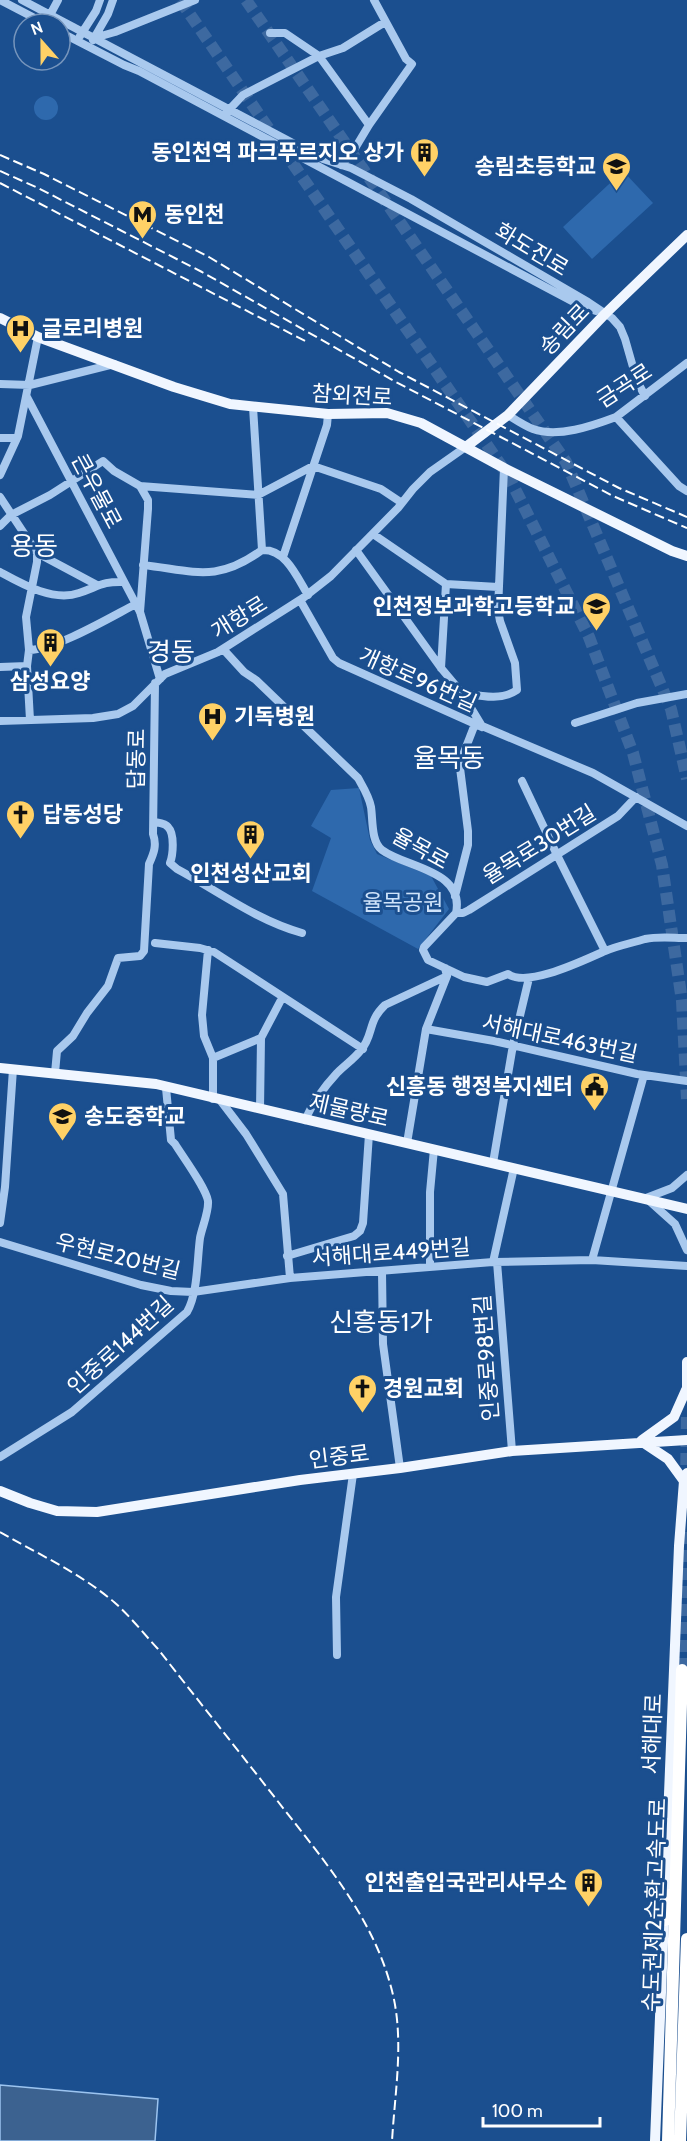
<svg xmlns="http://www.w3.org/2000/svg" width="687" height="2141" font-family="Cabin,'Noto Sans KR',sans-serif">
  <rect width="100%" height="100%" fill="#1b4f8f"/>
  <path fill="#2e69ad" d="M34 108a12 12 0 1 1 24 0a12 12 0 1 1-24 0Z
    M623,171L653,203L592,259L563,227Z
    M359,788L370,840L377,854L431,876L449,909L418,949L312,891L331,838L311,826L331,790Z"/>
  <path fill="#3c6290" stroke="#9cc4f0" stroke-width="1.5" d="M0,2085L158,2099L155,2141H0Z"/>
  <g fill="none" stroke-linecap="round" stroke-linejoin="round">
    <path stroke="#3d69a0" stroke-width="12" stroke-dasharray="12 6" stroke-linecap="butt" d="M180,0L509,477L589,637L633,753L662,865L682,1001L687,1099
      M246,0L566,462L671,709L687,779
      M686,1483L687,1412
      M682,1670L685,1527"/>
    <path stroke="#a9c9ee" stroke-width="8" d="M0,0L46,24
      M22,0L323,159L351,168L411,199L588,302L612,318L620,327L625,339L637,381L645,396
      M50,15L58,0
      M60,32L124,65L139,71L583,307L596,311
      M270,33H285L319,56L369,125
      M80,36L96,11L100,0
      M94,38L115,32L195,0
      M93,40L108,14L113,0
      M226,113L243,95L319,56L343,48L385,22
      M341,165L351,155L369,125L412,64L406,59L374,0
      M0,384L30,385L114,364
      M27,397L140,612L160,679
      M253,407L262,550
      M508,415C516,420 525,426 533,429C558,438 592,426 616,417L687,363
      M616,417L679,486L687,491
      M0,438H17
      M0,475L18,436L38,337
      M258,495L313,466L381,489L402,503
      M0,497L37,553L97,585
      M0,526L11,515L50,495L103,461L114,471L140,486L258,495
      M373,534L446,584L498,587
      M262,550C286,549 297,577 308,595
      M356,550L441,668L462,693L482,726L593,773L687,826
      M283,557L327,425L328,414
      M143,565C195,571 217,583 262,550
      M0,572C22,584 53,602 79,593C98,587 102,581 124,582
      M300,600L333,658L339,663L482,727
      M140,612L148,509V500L140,486
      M223,649L244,672L256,680L358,778C363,787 369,796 371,807C373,820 371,842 382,850C406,868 465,870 456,913L424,947L423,950L428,960L464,977L487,982L508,974C528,988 584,960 605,951C617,946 632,943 645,939C659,936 673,938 687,938
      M29,650C57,649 109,618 136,604
      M27,666L30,720
      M0,667L27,666L29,650L26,617L37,562V553
      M441,668L446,584
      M462,693C481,696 501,701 517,690L515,663L500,621L498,610L504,468
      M0,721L93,718L118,714L133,706L165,674L218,652L303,598L331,576L398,508L413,489L430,472L467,446
      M575,723L637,703L687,694
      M522,781L557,855L605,951
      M154,822C159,823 165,823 168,827C175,834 173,855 170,863L177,869C218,891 256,920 302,933
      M455,896L468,845V831L460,768L461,760L475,724
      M456,913H463L469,910L618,816L636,797
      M155,943L200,948L214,952L363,1049
      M208,950L202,1015L204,1036L213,1058L261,1038
      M426,1029L494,1041L637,1074L687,1081
      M213,1058V1099
      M55,1073L57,1051L73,1036L87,1013L108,986L118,958L140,956L144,951L149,864C154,853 157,845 153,834L155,683
      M220,1100L246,1134L283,1194L290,1278
      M260,1109L261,1038L282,998
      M305,1120C313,1102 324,1087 337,1073C345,1065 354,1059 361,1050C374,1035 367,1022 385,1005L447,976L445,968
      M407,1143L426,1029L447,976
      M493,1163L513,1045L529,978
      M687,1175L672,1188L646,1198L675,1224L687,1250
      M0,1223L5,1187L13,1069
      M0,1242L141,1285L171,1291L193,1292L290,1278L493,1262L592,1260L687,1266
      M287,1256L354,1236L360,1231L363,1223L369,1134
      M592,1260L644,1075
      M493,1262L514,1168
      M497,1262L512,1451
      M430,1267V1192L434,1149
      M382,1272L383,1344L400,1468
      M0,1457L72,1412L187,1312C198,1293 197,1260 200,1238C202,1227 209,1212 208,1201C206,1188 183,1157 175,1144L171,1140L166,1088
      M337,1655L336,1597L353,1474"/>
    <path stroke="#f0f6ff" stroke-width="10" d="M0,318L38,337L174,387L230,404L328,414L387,413L421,423L504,468L672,551L687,556
      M467,446L508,415L605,314L687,235
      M0,1068L156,1084L687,1209
      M687,1362V1394
      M642,1440L674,1417L686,1390
      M641,1441L668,1459L684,1481
      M0,1491L30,1503L57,1511L97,1512L300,1480L400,1468L512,1451L687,1440
      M655,2141L679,1546L684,1481L687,1473"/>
    <path stroke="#fff" stroke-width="12" d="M665,1920L670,1895
      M668,2141L682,1670
      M680,2141L687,1939"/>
    <path stroke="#fff" stroke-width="2" stroke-dasharray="10 4.5" stroke-linecap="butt" d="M0,155L44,174L209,257L399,372L619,488L687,517
      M0,171L38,188L202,272L394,381L613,496L687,528
      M0,183L309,343
      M0,1532C38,1554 80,1573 114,1602C130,1616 144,1634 158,1649C197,1699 237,1749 276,1799C321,1857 372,1915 391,1987C405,2037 395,2090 392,2141"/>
  </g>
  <defs>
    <symbol id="building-pin" viewBox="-11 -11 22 30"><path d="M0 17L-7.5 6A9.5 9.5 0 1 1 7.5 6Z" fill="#ffd166" stroke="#1b4f8f"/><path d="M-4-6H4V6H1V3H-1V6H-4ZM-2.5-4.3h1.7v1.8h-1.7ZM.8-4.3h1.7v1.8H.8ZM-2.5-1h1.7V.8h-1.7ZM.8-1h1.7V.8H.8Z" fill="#111"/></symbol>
    <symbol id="school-pin" viewBox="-11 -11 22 30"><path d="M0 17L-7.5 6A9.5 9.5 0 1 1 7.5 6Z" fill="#ffd166" stroke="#1b4f8f"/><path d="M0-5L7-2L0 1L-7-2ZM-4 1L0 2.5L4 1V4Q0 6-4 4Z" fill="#111"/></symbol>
    <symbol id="metro-pin" viewBox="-11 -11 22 30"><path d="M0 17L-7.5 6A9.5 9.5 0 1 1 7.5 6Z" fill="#ffd166" stroke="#1b4f8f"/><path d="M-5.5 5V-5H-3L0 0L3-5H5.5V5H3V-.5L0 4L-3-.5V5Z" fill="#111"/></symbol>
    <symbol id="hospital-pin" viewBox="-11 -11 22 30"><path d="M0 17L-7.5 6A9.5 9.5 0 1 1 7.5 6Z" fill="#ffd166" stroke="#1b4f8f"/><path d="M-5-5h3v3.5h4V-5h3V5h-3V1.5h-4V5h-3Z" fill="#111"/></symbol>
    <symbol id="church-pin" viewBox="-11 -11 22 30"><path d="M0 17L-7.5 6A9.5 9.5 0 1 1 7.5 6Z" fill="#ffd166" stroke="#1b4f8f"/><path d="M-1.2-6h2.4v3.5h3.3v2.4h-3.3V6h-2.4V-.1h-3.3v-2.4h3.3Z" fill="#111"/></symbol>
    <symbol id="civic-pin" viewBox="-11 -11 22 30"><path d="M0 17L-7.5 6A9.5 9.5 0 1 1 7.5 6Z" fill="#ffd166" stroke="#1b4f8f"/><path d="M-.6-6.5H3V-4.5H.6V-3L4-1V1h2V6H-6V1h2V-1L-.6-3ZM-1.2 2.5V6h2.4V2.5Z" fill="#111"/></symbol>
  </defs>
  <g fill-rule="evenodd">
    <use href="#building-pin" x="408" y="136" width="33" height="45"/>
    <use href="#school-pin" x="600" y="150" width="33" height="45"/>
    <use href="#metro-pin" x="126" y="198" width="33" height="45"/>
    <use href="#hospital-pin" x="4" y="312" width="33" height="45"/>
    <use href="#school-pin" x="580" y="590" width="33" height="45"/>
    <use href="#building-pin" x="34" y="626" width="33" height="45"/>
    <use href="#hospital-pin" x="196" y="700" width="33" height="45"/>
    <use href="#church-pin" x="4" y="798" width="33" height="45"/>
    <use href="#building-pin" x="234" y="818" width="33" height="45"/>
    <use href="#civic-pin" x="578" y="1070" width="33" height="45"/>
    <use href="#school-pin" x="46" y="1100" width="33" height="45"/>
    <use href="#church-pin" x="346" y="1372" width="33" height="45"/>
    <use href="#building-pin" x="572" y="1866" width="33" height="45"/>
  </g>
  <g text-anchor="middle" stroke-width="6" stroke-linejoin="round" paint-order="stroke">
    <g font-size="22" font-weight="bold" fill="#fff" stroke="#1b4f8f" text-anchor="start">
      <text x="404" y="160" text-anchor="end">동인천역 파크푸르지오 상가</text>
      <text x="596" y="174" text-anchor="end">송림초등학교</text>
      <text x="164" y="222">동인천</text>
      <text x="42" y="336">글로리병원</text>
      <text x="575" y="614" text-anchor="end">인천정보과학고등학교</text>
      <text x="50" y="689" text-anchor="middle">삼성요양</text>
      <text x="234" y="724">기독병원</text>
      <text x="42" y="822">답동성당</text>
      <text x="251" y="881" text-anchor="middle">인천성산교회</text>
      <text x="573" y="1094" text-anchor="end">신흥동 행정복지센터</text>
      <text x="84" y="1124">송도중학교</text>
      <text x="383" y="1396">경원교회</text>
      <text x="567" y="1890" text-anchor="end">인천출입국관리사무소</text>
    </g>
    <g font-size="22" fill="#fff" stroke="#1b4f8f">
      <text transform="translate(532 249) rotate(31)" y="8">화도진로</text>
      <text transform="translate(564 329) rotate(-46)" y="8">송림로</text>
      <text transform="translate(624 385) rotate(-33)" y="8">금곡로</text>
      <text transform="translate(352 395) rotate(3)" y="8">참외전로</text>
      <text transform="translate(97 491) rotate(62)" y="8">큰우물로</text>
      <text transform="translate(239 617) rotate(-32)" y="8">개항로</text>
      <text transform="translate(418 679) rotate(24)" y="8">개항로96번길</text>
      <text transform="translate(136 759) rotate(-89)" y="8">답동로</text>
      <text transform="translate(539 844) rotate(-32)" y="8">율목로30번길</text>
      <text transform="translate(421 848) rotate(29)" y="8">율목로</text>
      <text transform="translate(560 1038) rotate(12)" y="8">서해대로463번길</text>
      <text transform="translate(349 1110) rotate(13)" y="8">제물량로</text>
      <text transform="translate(391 1252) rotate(-4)" y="8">서해대로449번길</text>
      <text transform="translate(118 1256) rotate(14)" y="8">우현로20번길</text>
      <text transform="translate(120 1345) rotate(-42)" y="8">인중로144번길</text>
      <text transform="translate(486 1358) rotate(-94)" y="8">인중로98번길</text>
      <text transform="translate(339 1456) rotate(-7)" y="8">인중로</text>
      <text transform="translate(652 1734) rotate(-88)" y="8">서해대로</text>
      <text transform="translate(654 1905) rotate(-88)" y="8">수도권제2순환고속도로</text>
    </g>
    <g font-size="22" fill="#cfe3fa" stroke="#1b4f8f">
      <text x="403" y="910">율목공원</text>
    </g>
    <g font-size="26" fill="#fff" stroke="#1b4f8f">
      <text x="34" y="555">용동</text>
      <text x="171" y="661">경동</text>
      <text x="449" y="767">율목동</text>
      <text x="381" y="1331">신흥동1가</text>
    </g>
  </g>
  <g transform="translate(42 42) rotate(339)"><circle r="28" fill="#1b4f8f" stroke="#7695bc" stroke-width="1.5"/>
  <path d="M0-4.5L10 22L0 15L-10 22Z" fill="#ffd166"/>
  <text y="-9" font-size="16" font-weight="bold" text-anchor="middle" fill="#ffffff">N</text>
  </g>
  <path d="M483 2117v9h117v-9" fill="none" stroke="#ffffff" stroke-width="3"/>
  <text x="492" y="2117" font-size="18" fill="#ffffff" stroke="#1b4f8f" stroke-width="4.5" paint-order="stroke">100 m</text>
</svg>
